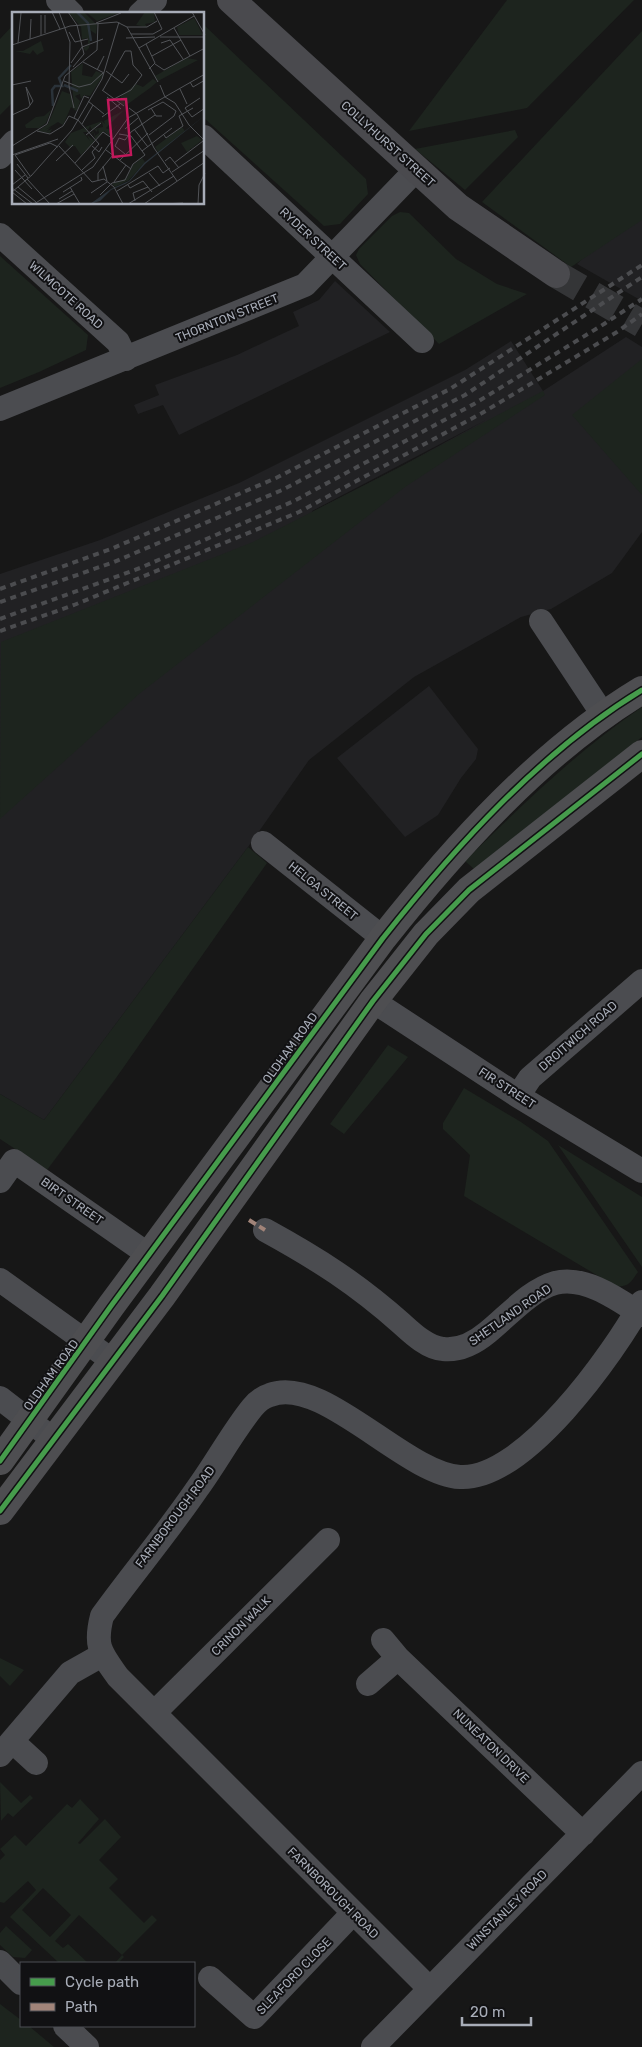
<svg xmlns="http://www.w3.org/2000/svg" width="642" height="2047" font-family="Rubik,sans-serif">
  <rect width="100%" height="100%" fill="#171717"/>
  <path fill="#212123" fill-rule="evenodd" d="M642,200V301L577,264Z
    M335,281L390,332L179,435L163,405L138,414L134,405L159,395L155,385L237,355L299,326L293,312L319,300Z
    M626,337L642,347V532L612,573L551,609L521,617L414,677L309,760L248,847L44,1120L0,1094V574L100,540L239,483L465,370L511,341L543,391ZM486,420L402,466L312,512V511Z
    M429,686L478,749L476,759L461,778L438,815L405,837L337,758Z"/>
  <path fill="#1d241e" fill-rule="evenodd" d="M507,0H634L527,108L409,131Z
    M14,24V101L0,115V39Z
    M204,25L366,179L368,194L340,224L324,226L204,118Z
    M642,31V220L571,267L482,202Z
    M515,130L518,137L465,190L415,149Z
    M400,212L409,213L456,259L497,284L527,294L439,344L360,264L356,255L359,249L392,216Z
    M0,256L88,335L86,350L39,372L0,388Z
    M642,359V495L572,415Z
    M543,391L545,395L405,487L139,694L0,819L1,642L253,542L402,466Z
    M642,707V737L474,869L465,861C521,806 577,751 642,707Z
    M248,847L267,863L116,1078L47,1170L0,1139V1094L44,1120Z
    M388,1045L408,1057L344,1134L330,1124Z
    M464,1088L521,1122L548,1141L638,1272C631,1282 628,1288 615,1286L464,1196L470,1155L443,1129V1123Z
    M558,1145L642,1197V1267Z
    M0,1658L24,1670L10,1686L0,1676Z
    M0,1782L21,1803L30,1795L33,1798L13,1817L8,1813L1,1821Z
    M80,1799L99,1819L78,1843L80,1844L105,1819L121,1837L99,1860L118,1879L109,1888L144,1923L152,1915L157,1920L122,1955L124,1957L118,1963H115L122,1955L79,1915L55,1941L63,1948L68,1944L88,1963H59L10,1917L36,1890L28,1881L4,1903L0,1902V1860L5,1855L0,1849L15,1835L26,1846L67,1804L72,1808ZM43,1888L71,1915L50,1937L22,1910Z
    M6,1926L32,1950L25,1958L13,1957L0,1945V1933Z
    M0,2004L21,2020V2026H29L54,2047H0Z"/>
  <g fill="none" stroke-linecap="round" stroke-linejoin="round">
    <path stroke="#343537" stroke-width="28" stroke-dasharray="28 14" stroke-linecap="butt" d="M556,274L642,324"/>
    <path stroke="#4b4c50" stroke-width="24" d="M58,0L72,14
      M140,14L155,0
      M204,137L422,341
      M0,157L14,142
      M0,235L118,342L126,359
      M0,409L305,285L416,170
      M541,621L604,716
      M263,843L383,938
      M373,1001L518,1096L642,1171
      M518,1096L530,1078L642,981
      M0,1181L14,1161L149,1255
      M265,1230C318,1259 357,1284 402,1324C413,1334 428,1348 443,1349C460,1351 476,1342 488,1332C508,1316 530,1290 555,1283C585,1275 619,1300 642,1315
      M0,1280L113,1361
      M0,1398L53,1439
      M383,1640L398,1658L583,1834
      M368,1684L398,1658
      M154,1713L328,1540
      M12,1741L36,1763
      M0,1755L70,1673L102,1655
      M0,1962L21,1983
      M210,1978L254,2017L353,1913
      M429,1988L118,1677C101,1653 94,1647 102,1616C133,1573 167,1533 197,1489C216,1463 232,1433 252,1408C257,1402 263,1397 270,1395C322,1374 405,1474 460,1477C524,1481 614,1353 642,1302
      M65,2026L87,2047
      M373,2047L642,1773"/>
    <path stroke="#4a4a4e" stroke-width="28" d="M231,0L458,207L556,274"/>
    <path stroke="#4e4e51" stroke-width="28" d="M0,1461L111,1306L383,938C455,847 541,751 642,690
      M0,1511L162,1296L373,1001L426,934L469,890L642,754"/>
    <path stroke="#4b4c4f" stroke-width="4" stroke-dasharray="6 5" stroke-linecap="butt" d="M0,589L111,549L276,478L450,389L642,265
      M0,602L114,562L282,490L465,395L642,277
      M0,619L140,568L294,501L474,404L604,324L642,299
      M0,631L74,605L299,512L482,413L617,332L642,314"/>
    <path stroke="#a18479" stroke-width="4" stroke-dasharray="8 4" stroke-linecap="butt" d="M249,1220L265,1230"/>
    <defs>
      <path id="cycleway" d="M0,1461L111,1306L383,938C455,847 541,751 642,690
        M0,1511L162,1296L373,1001L426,934L469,890L642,754"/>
    </defs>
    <use href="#cycleway" stroke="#111113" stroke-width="8"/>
    <use href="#cycleway" stroke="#469c4c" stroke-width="5"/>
  </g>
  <g text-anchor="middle" stroke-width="4" stroke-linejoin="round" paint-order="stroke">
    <g font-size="12" fill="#a8adb8" stroke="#111113">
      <text transform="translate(388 144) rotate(42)" y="4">COLLYHURST STREET</text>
      <text transform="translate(313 239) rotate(43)" y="4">RYDER STREET</text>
      <text transform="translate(66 295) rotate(42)" y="4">WILMCOTE ROAD</text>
      <text transform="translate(227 318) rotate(-22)" y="4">THORNTON STREET</text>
      <text transform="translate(323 891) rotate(39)" y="4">HELGA STREET</text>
      <text transform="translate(578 1036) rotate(-41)" y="4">DROITWICH ROAD</text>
      <text transform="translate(290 1048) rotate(-54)" y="4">OLDHAM ROAD</text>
      <text transform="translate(507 1088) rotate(33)" y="4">FIR STREET</text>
      <text transform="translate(72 1201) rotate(35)" y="4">BIRT STREET</text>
      <text transform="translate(510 1315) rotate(-35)" y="4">SHETLAND ROAD</text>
      <text transform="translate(51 1375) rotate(-54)" y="4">OLDHAM ROAD</text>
      <text transform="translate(175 1517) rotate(-53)" y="4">FARNBOROUGH ROAD</text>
      <text transform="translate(241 1626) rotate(-45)" y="4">CRINON WALK</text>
      <text transform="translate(491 1746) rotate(44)" y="4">NUNEATON DRIVE</text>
      <text transform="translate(333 1893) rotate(45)" y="4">FARNBOROUGH ROAD</text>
      <text transform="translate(507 1910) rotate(-45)" y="4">WINSTANLEY ROAD</text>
      <text transform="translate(294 1976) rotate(-46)" y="4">SLEAFORD CLOSE</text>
    </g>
  </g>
  <g transform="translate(12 12)">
    <rect width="192" height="192" fill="#171717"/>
    <path d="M56,0H72L85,13L84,22L78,18L79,25L77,36L74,39L71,36L76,33V26L70,27L69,15ZM74,0H109L85,9ZM133,0H142L143,10L133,12L135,15L124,13ZM182,6L191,23H167L165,15ZM29,29L32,39L25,43L21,38L18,42L3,39H11ZM175,46L186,48L146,69L143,64ZM71,51L70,63L80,65L84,59L92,62L78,84L72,83L69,87L68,82L63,84L68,89L66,96L64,99L59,95L51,113L46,110L33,118L39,115L35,119L40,117L38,121L26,119L36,112L50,79L58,82L62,95L59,60ZM141,67L145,70L138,76L113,94L108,91L109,84L124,72L131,75ZM39,98L34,111L27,116H14L13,113L24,105L32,104ZM112,98L94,116L100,119L106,111L100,120L96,123L92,119L83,128L82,120L79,122L81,119L83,122V124L87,121L86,116L85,120L82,117L91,115L90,110L80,118L78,114L76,118L73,115L90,109L93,112L92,109ZM170,115L173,119L150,138L146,140L143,135ZM72,116L76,120H71L78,129L75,123L83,129L69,143L63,134L58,135L53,130L59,121ZM185,124L190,128L175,140L169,131ZM130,146L133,150L117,168L103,175L100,172L115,166L121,153Z" fill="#1d241e"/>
    <path d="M192,104L133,152L118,169L113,172L99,178L88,189L78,192L99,177L117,169L132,151Z" fill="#2a3239"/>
    <path fill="none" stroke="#2a3239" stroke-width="2.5" d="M65,0L76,11L79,29M52,73L66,79M41,94L40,78L43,74H50L47,66L59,53"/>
    <path fill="none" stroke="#515357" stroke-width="1" d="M40,0L48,17M47,0L58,30L57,74L62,96M56,0L65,13M142,0L150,17M180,0L193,23M29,3V23M33,3V21M84,11L109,1M115,15H135L145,9M162,16L178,44M57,20L63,30L76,27M119,22H141L150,17M148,25H193M114,26L143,25M18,27L19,7M6,31L9,1M149,31L158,28L171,47M134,32L143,51L137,57M0,33L58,14L105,10L115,15L146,70M127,36L182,4M140,44L169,28M71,50L92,61M59,51L70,35L91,27M143,52L152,58L193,36M61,55L72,42L65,13M85,58L92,44M94,59L110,71L117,62M52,69L67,75L79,72L91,61M178,70L181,75L193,68M0,73L19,69M148,73L153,85L163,91L177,113L193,129M168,77L175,92M90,78L112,94M91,78L113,39H119L121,53L130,63L119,78L102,87M95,85L109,97M188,86L173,96L180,105L193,96M76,89L92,102M117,96L125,102L142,136L165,169M139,96L144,104H150M136,98L151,90L164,99L162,104L137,123M0,103L13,97L16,96L21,89L14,75L18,93M90,105L108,92M62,106L72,84L77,86M70,112L81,93M113,117L126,106M122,117L136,135M25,119L38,122L51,114L57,104L66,108L87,132L80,140L83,146L70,158M74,123L89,111M152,123L154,126L171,114L167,104L181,96M0,134L35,112L53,64L85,38L86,12M47,134L80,170L92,167L102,175L111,192M80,134L87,140L90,135M94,138L119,157M130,139L160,116M113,142L103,134L107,126L113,128L119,120L143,103M0,143L46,127M3,143L38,131L46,135M3,143L18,164M108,148L136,121M44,149L61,133M153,149L158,145L167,156M63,151L91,120L101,127M162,151L191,129M5,152L16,166M91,154L95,169M3,158L20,177M160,160L193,138M137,161L148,174M19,164L60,118L90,67L107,10M15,167L38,192M86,168V161L101,143M102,170L114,153M0,173L13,163M116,173L118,176L131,169L140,180M6,175L24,190M58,175L68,192M0,176L21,192M105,179L146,154L151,161L158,156M0,180L15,192M0,180L20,163M51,180L70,168L69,165M79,181L95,170M88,183L100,171L113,168L121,152L133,143L119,124L107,122M47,187L60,179M123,189L121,181L136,175M22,192L81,155L116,106L193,62M44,192L62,182M116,192L162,164M132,192L193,150M151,192L171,191M186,192L187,173L193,161"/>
    <path fill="#c2185b" fill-opacity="0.15" stroke="#c2185b" stroke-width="2.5" d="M114,87L119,143L101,145L96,88Z"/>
    <rect width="192" height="192" fill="none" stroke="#a8adb8" stroke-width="2.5"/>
  </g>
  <rect x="20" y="1962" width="175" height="65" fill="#111113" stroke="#4d4f55"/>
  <rect x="30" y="1978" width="25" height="8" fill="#469c4c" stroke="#4d4f55"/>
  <text x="65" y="1987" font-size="15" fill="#a8adb8">Cycle path</text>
  <rect x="30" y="2003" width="25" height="8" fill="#a18479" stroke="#4d4f55"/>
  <text x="65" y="2012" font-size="15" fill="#a8adb8">Path</text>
  <path d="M462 2017v8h69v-8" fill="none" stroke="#a8adb8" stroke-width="2.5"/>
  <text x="470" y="2017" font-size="15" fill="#a8adb8" stroke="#111113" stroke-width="4" paint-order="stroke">20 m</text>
</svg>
